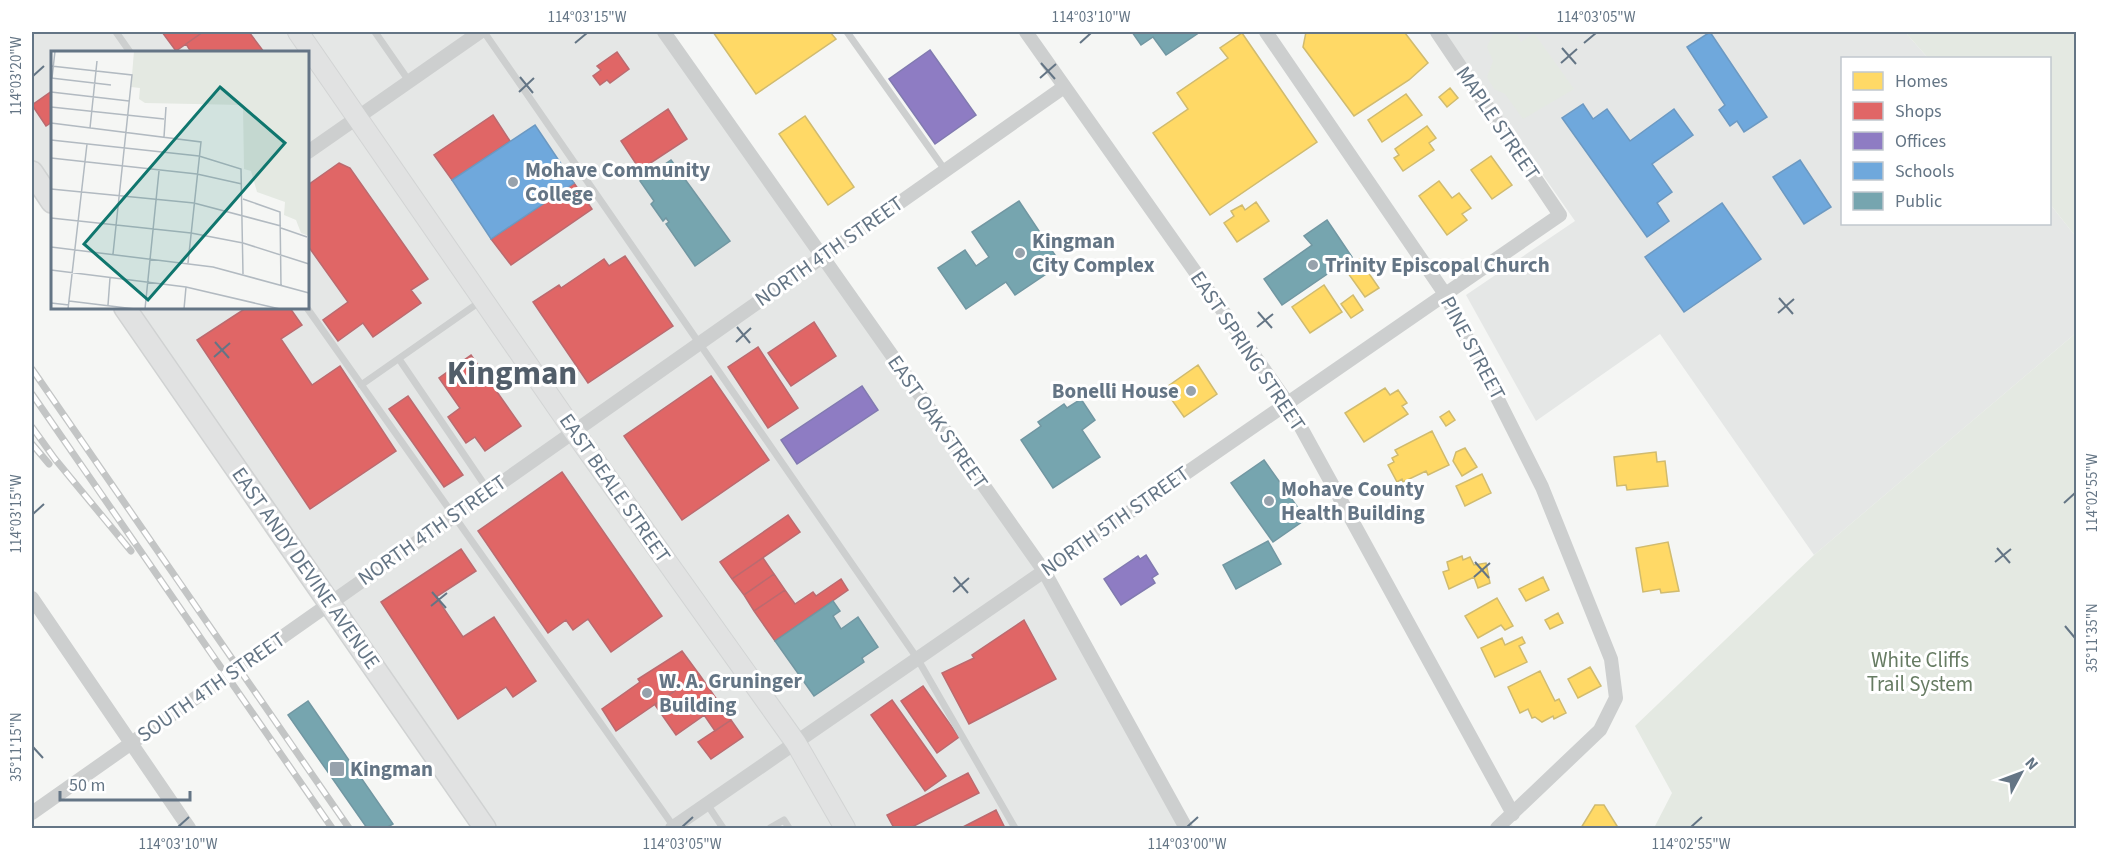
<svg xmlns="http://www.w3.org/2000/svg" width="2108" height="860" font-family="'Source Sans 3',sans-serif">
  <rect width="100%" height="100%" fill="#f5f6f4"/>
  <path fill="#e5e7e6" d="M32,32H664L1044,571L1186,828H485L125,308H308V52H52V202L32,172Z
    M1443,32H1905L1928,58H1842V224H2050V204L2076,237V333L1814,555L1660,334L1536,421L1466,295L1575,221Z"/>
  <path fill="#e4e9e2" d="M1494,32H1516L1521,42L1534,33L1574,89L1523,119L1505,94L1494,89L1487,77L1493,61L1487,47Z
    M1905,32H2076V237L2050,204V58H1928Z
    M2076,333V828H1654L1672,793L1635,726L1814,555Z"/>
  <path fill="#ffd966" stroke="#d0bb6f" stroke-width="1.5" d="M713,32H830L836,39L756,94Z
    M1306,32H1400L1405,33L1428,63L1409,80L1354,116L1303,47Z
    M1242,33L1317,142L1210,215L1153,133L1188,109L1177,93L1228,58L1220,48Z
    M1450,88L1458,98L1447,107L1439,97Z
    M1406,94L1422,115L1382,142L1368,120Z
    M805,116L854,187L828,205L779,134Z
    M1427,126L1436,138L1429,143L1434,150L1403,171L1394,158L1399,155L1395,149Z
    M1491,156L1512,185L1492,199L1471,170Z
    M1439,181L1452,198L1459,193L1471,208L1462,214L1467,220L1447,235L1419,196Z
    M1256,202L1269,221L1237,242L1224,223L1234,216L1231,211L1242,205L1245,210Z
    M1359,259L1379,288L1365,297L1345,269Z
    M1324,285L1342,312L1310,333L1292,307Z
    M1353,295L1363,310L1351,318L1341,304Z
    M1198,365L1217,394L1184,417L1164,389Z
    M1385,388L1390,395L1398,390L1407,403L1402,406L1408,414L1364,442L1345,413Z
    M1449,411L1455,420L1446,426L1440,417Z
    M1432,431L1449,465L1428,475L1426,471L1403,482L1402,479L1397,482L1388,465L1394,462L1392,458L1398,455L1395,450Z
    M1465,448L1477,467L1462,476L1453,461L1456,452Z
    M1656,452L1657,462L1665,461L1668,486L1627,490L1626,485L1617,486L1614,457Z
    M1482,474L1491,493L1465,506L1456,486Z
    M1668,542L1679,591L1661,593L1660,589L1643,592L1636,548Z
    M1462,556L1463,560L1470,557L1474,565L1486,563L1490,583L1478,588L1474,577L1449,589L1443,572L1449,570L1447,562Z
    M1543,577L1549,590L1526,601L1519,589Z
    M1497,598L1513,626L1505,630L1501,625L1478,638L1465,616Z
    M1558,613L1563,623L1550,629L1545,620Z
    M1522,637L1525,643L1519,646L1527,662L1495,677L1481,648L1502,638L1505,645Z
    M1590,667L1601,686L1578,698L1568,679Z
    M1540,671L1555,701L1559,699L1566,713L1554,719L1553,716L1542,722L1535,717L1532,718L1528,709L1520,713L1508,687Z
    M1595,805H1604L1617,826L1615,828H1566H1581Z"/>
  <path fill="#e06666" stroke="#bb6a6f" stroke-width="1.5" d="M162,32H203L176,51Z
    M203,32H249L264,52H191L186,44Z
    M617,52L629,69L610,83L607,80L600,85L593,76L601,70L597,66Z
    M52,91V122L46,126L32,105Z
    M668,109L687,139L640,170L621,141Z
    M493,115L510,141L452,180L434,155Z
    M339,163L350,168L428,279L411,290L421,303L373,337L363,323L338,341L323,320L348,302L308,246V185Z
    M574,183L592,209L511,265L491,239Z
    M625,256L673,326L588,383L533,302L559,285L561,288L604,259L609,266Z
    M246,308H290L302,325L281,339L312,385L340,366L396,451L310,509L197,340Z
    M814,322L836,356L791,386L768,353Z
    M758,347L798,408L768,428L728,367Z
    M471,355L521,426L485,451L475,437L466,443L448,417L460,408L439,378Z
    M711,376L769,460L682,520L624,436Z
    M408,396L463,475L444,487L389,409Z
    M562,472L662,616L611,652L588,619L573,630L566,620L548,633L478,531Z
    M788,515L800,532L732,579L720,562Z
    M461,549L476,571L436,597L463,637L494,617L536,681L513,697L506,687L458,719L381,602Z
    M763,558L774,574L744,595L732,579Z
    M774,574L785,590L754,611L744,595Z
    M841,579L848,590L775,641L754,611L785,590L795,604L813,592L816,596Z
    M1024,620L1056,679L969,724L942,673L974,658L972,655Z
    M682,651L699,674L616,731L602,709L640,682L638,679Z
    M699,674L720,704L676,735L655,705Z
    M923,686L959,737L937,753L901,701Z
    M892,700L946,776L925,791L871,715Z
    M720,704L731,720L715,731L704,715Z
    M731,720L743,737L711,759L698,742Z
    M968,773L979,793L910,828H894L887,815Z
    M996,810L1005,828H961Z"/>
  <path fill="#8e7cc3" stroke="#817ab0" stroke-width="1.5" d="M930,50L976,115L935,144L889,79Z
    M862,386L878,410L797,464L781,440Z
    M1146,555L1158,574L1152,578L1155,583L1121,605L1104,579L1138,556L1140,559Z"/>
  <path fill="#6fa8dc" stroke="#6c99c2" stroke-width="1.5" d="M1710,32L1767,117L1744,132L1737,121L1730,126L1719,110L1725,105L1687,47Z
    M1583,104L1593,119L1607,109L1630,141L1674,109L1693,135L1652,164L1672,192L1657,203L1669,221L1647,237L1562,118Z
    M535,125L574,183L491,239L452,180Z
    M1800,160L1831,207L1804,224L1773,177Z
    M1722,203L1761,259L1684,312L1645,257Z"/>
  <path fill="#76a5af" stroke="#7197a2" stroke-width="1.5" d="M1132,32H1200L1166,55L1153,37L1141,45Z
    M671,160L730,241L695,266L666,224L669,222L666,218L663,221L651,204L654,201L640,181Z
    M1019,201L1061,264L1015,295L1006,282L966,309L938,268L965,250L976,266L989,257L972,232Z
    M1327,220L1352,257L1282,305L1264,279L1312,245L1304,236Z
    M1081,399L1095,420L1082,430L1100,457L1053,488L1021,440L1041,426L1038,422L1064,404L1067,408Z
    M1264,460L1306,519L1273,542L1231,483Z
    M1268,541L1281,564L1236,589L1223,565Z
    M833,601L840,611L833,616L841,629L858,617L878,647L862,658L864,662L814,696L775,641Z
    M308,701L393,824L386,828H367L288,715Z"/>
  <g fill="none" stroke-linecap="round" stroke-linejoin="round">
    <defs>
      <path id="secondary" d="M298,32L573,430L796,743L845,828"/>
      <path id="primary" d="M32,172L52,202
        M125,308L485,828"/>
    </defs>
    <use href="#secondary" stroke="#d2d4d4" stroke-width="22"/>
    <use href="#primary" stroke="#d0d2d2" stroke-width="24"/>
    <path stroke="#cdcfcf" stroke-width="7" d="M116,32L130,52
      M375,32L409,81
      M484,32L917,658L1015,828
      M847,32L945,170
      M307,308L674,827
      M399,359L488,490
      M361,385L481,301
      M707,804L723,828
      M770,828L784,820L789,828"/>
    <path stroke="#cdcfcf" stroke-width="14" d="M664,32L1044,571L1186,828
      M1026,32L1287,402L1513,814
      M1266,32L1445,294L1542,487L1611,659L1616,698L1600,730L1497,828
      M308,152L480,32
      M32,598L189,828
      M32,813L1064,87
      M672,828L1560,215L1437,32"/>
    <use href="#secondary" stroke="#e1e2e2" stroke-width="20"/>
    <use href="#primary" stroke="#e1e2e2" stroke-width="21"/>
    <defs>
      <path id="rail" d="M32,369L349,828
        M32,394L332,828
        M32,427L55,459L131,551
        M32,444L49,464"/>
    </defs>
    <use href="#rail" stroke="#c3c5c5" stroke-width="7"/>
    <use href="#rail" stroke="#fff" stroke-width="4.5" stroke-dasharray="14" stroke-linecap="butt"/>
  </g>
  <path fill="none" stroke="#647585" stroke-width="2" d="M575,43L587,33M1080,43L1091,33M1584,43L1596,33M1562,48L1576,64M1041,63L1055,79M1561,63L1577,49M33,76L44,66M520,77L533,93M1040,78L1056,64M519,92L534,78M1779,298L1793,314M1258,312L1272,328M1778,313L1794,299M737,327L750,343M1257,327L1273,314M215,342L229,358M736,342L751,328M214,357L230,343M2064,503L2075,493M33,514L44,504M1997,548L2010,563M1475,562L1489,578M1995,562L2011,549M954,577L968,593M1474,577L1490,563M432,592L446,608M953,592L969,578M431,606L447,593M2065,626L2075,638M33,747L43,758M178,827L189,817M682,827L693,817M1187,827L1198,817M1691,827L1702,817"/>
  <g fill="#97a2ac" stroke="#fff" stroke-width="2">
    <circle cx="513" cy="182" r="6"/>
    <circle cx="1020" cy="253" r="6"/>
    <circle cx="1313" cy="265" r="6"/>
    <circle cx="1191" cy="391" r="6"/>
    <circle cx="1269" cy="501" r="6"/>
    <circle cx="647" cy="693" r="6"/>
    <rect x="329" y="761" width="16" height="16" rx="3"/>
  </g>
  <g text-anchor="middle" stroke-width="6" stroke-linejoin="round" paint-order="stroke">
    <g font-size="21" fill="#647585" stroke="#fff">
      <text transform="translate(1498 123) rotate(56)" y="7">MAPLE STREET</text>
      <text transform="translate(829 251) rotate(-35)" y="7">NORTH 4TH STREET</text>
      <text transform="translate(1473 348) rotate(62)" y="7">PINE STREET</text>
      <text transform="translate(1248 351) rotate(56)" y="7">EAST SPRING STREET</text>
      <text transform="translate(938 422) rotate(55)" y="7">EAST OAK STREET</text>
      <text transform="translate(615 488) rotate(55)" y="7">EAST BEALE STREET</text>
      <text transform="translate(1115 521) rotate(-35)" y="7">NORTH 5TH STREET</text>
      <text transform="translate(432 530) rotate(-35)" y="7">NORTH 4TH STREET</text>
      <text transform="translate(306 568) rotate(55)" y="7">EAST ANDY DEVINE AVENUE</text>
      <text transform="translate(211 687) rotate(-35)" y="7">SOUTH 4TH STREET</text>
    </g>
    <g font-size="21" font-weight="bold" fill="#647585" stroke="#fff" text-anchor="start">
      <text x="525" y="177">Mohave Community<tspan x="525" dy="24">College</tspan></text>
      <text x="1032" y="248">Kingman<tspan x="1032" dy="24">City Complex</tspan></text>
      <text x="1325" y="272">Trinity Episcopal Church</text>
      <text x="1179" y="398" text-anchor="end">Bonelli House</text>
      <text x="1281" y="496">Mohave County<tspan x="1281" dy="24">Health Building</tspan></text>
      <text x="659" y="688">W. A. Gruninger<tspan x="659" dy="24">Building</tspan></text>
      <text x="350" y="776">Kingman</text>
    </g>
    <g font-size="21" fill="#677c63" stroke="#fff">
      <text x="1920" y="667">White Cliffs<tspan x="1920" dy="24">Trail System</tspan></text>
    </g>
    <g font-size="33" font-weight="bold" fill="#525e6a" stroke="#fff">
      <text x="512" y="384">Kingman</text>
    </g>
  </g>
  <g transform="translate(51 51)">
    <rect width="258" height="258" fill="#f5f6f4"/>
    <path d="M83,0H258V185L250,182L245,169L233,164L234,151L206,141L200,120L193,118L192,54L94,52L88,48L89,37L80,36Z" fill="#e4e9e2"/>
    <path fill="none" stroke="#b2bac1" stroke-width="1.5" d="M0,15L81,24L62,203M0,27L60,34M1,27L4,0M0,41L78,50M0,56L113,68M0,72L150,91L137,212M39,77L46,10M113,86L115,56M0,89L148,105L190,118L192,223M0,107L146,123L191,133M0,138L143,152L230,175M192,148L229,161L230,235M0,167L140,182L192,192L258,213M230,177L256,186M0,196L162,216L258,242M0,219L135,236L229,258M18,250L84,258M0,252L18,254M57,254L59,227M17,258L36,93M94,258L108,120M133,258L135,236"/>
    <path fill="#0f766e" fill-opacity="0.15" stroke="#0f766e" stroke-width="3" d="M169,36L234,92L97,249L33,193Z"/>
    <rect width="258" height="258" fill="none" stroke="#647585" stroke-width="3"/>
  </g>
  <rect width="2108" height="860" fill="none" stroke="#ffffff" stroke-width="66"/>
  <rect x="1841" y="57" width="210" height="168" fill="#ffffff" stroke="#c1c8ce" stroke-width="1.5"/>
  <rect x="1853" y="72" width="30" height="18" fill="#ffd966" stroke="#c1c8ce" stroke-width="1.5"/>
  <text x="1895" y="87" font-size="18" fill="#647585">Homes</text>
  <rect x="1853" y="102" width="30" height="18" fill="#e06666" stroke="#c1c8ce" stroke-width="1.5"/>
  <text x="1895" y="117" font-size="18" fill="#647585">Shops</text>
  <rect x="1853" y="132" width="30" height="18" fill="#8e7cc3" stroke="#c1c8ce" stroke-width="1.5"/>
  <text x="1895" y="147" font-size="18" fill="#647585">Offices</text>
  <rect x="1853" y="162" width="30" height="18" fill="#6fa8dc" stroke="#c1c8ce" stroke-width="1.5"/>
  <text x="1895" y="177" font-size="18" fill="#647585">Schools</text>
  <rect x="1853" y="192" width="30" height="18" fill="#76a5af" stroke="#c1c8ce" stroke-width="1.5"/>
  <text x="1895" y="207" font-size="18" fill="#647585">Public</text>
  <g transform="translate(2021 773) rotate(49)" stroke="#ffffff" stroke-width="4.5" paint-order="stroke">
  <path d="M0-4.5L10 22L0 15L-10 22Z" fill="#647585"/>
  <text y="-9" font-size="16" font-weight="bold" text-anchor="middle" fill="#647585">N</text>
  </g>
  <path d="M60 791v9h130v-9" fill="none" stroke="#647585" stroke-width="3"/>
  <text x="69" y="791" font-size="18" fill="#647585" stroke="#ffffff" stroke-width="4.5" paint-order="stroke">50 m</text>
  <rect x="33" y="33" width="2042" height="794" fill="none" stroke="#647585" stroke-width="2"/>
  <g font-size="15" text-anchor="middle" fill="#647585">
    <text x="587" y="22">114°03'15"W</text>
    <text x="1091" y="22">114°03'10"W</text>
    <text x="1596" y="22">114°03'05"W</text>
    <text transform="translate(16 76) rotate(-90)" y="5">114°03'20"W</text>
    <text transform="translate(2092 493) rotate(-90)" y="5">114°02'55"W</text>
    <text transform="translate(16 514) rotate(-90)" y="5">114°03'15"W</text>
    <text transform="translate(2092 638) rotate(-90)" y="5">35°11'35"N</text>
    <text transform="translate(16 747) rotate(-90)" y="5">35°11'15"N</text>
    <text x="178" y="849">114°03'10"W</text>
    <text x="682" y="849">114°03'05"W</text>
    <text x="1187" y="849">114°03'00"W</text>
    <text x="1691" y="849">114°02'55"W</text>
  </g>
</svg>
